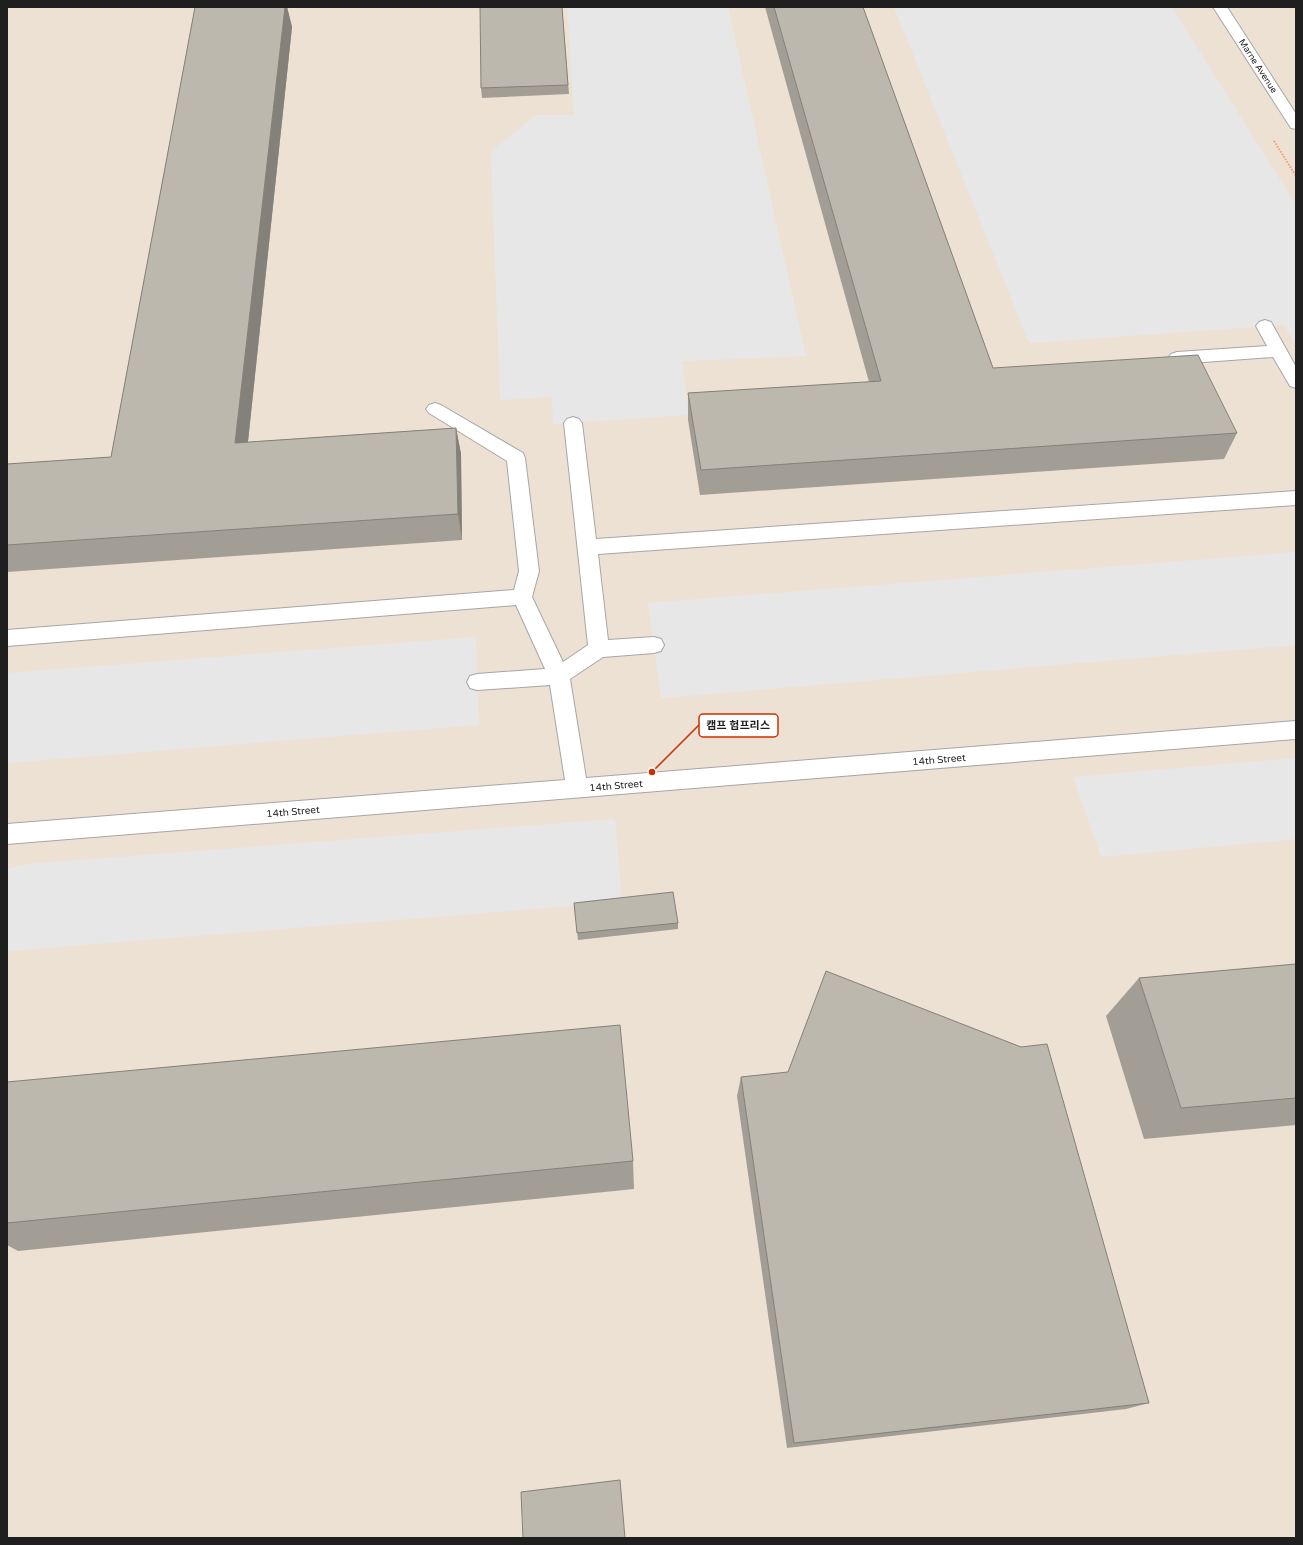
<svg xmlns="http://www.w3.org/2000/svg" width="1303" height="1545" font-family="'Varela Round','Noto Sans KR',sans-serif">
  <rect width="100%" height="100%" fill="#f0eee5"/>
  <path fill="#ede1d4" d="M7,7H1296V1538H7Z"/>
  <path fill="#e7e7e7" d="M567,7H728L806,356L682,361L689,415L553,424L552,397L500,400L491,152L536,115H574Z
    M894,7H1172L1296,205V345L1284,325L1029,343Z
    M1296,552V645L661,698L648,603Z
    M476,637L479,725L7,763V673Z
    M1296,758V839L1101,857L1073,777Z
    M615,819L622,902L7,951V869L27,864Z"/>
  <g fill="none" stroke-linecap="round" stroke-linejoin="round">
    <defs>
      <path id="minor" d="M1213,7H1227L1296,114V129L1291,128L1289,125Z
        M1265,320L1271,322L1296,367V388L1290,386L1273,357L1177,364L1171,362L1168,358L1171,354L1177,352L1267,346L1256,326L1259,322Z
        M435,403L441,405L523,453L525,458L539,571L532,597L563,662L588,645L564,423L567,419L573,417L579,419L582,423L596,539L1296,491V505L598,554L608,640L654,637L661,639L664,645L661,651L654,653L603,657L570,679L586,778L1296,721V739L7,844V824L565,780L550,685L477,690L470,688L467,682L470,676L477,674L545,669L516,605L7,646V630L514,590L519,571L507,461L429,413L426,409L429,405Z"/>
    </defs>
    <use href="#minor" stroke="#a6a6a6" stroke-width="2"/>
    <path stroke="#fb9b6a" stroke-width="2" stroke-dasharray="1.5 1.5" stroke-linecap="butt" d="M1274,141L1296,176"/>
    <use href="#minor" fill="#fff" fill-rule="evenodd"/>
  </g>
  <path fill="#a29e96" d="M195,7H287L292,27L248,442L456,428L461,454L462,540L7,572V464L111,457Z
    M562,7L569,94L482,98L481,88Z
    M765,7H863L993,368L1237,433L1224,459L700,495L688,420V393L869,382Z
    M574,903L678,923V929L578,940Z
    M1296,964V1125L1144,1139L1106,1016L1139,978Z
    M1021,1047L1149,1403L1126,1409L787,1448L737,1096L741,1077L788,1072Z
    M7,1082L633,1161L634,1189L18,1251L7,1245Z"/>
  <path fill="#84817a" d="M285,7H287L292,27L245,469L235,443Z
    M456,428L461,454L462,540L458,514Z"/>
  <path fill="#bcb8ae" stroke="#84817a" d="M195,7H285L235,443L456,428L458,514L7,545V464L111,457Z
    M480,7H562L568,85L481,88Z
    M774,7H863L993,368L1198,355L1237,433L701,470L688,393L881,381Z
    M673,892L678,923L577,933L574,903Z
    M1296,964V1098L1181,1108L1139,978Z
    M826,971L1021,1047L1047,1044L1149,1403L794,1443L741,1077L788,1072Z
    M620,1025L633,1161L7,1223V1082Z
    M620,1480L625,1538H523L521,1492Z"/>
  <g text-anchor="middle" stroke-width="3" stroke-linejoin="round" paint-order="stroke">
    <g font-size="9" fill="#1f1f1f" stroke="#fff">
      <text transform="translate(1258 66) rotate(57)" y="3">Marne Avenue</text>
    </g>
    <g font-size="10" fill="#1f1f1f" stroke="#fff">
      <text transform="translate(939 759) rotate(-5)" y="4">14th Street</text>
      <text transform="translate(616 785) rotate(-5)" y="4">14th Street</text>
      <text transform="translate(293 811) rotate(-5)" y="4">14th Street</text>
    </g>
  </g>
  <path fill="none" stroke="#cd2f00" stroke-width="1.5" d="M652 772L699 725"/>
  <circle fill="#cd2f00" stroke="#fff" stroke-width="1.5" cx="652" cy="772" r="4"/>
  <rect fill="#fff" stroke="#cd2f00" stroke-width="1.5" x="699" y="714" width="79" height="23" rx="4"/>
  <g font-size="11" text-anchor="middle" font-weight="bold" fill="#1f1f1f">
    <text x="738" y="729">캠프 험프리스</text>
  </g>
  <rect width="1303" height="1545" fill="none" stroke="#1f1f1f" stroke-width="16"/>
</svg>
